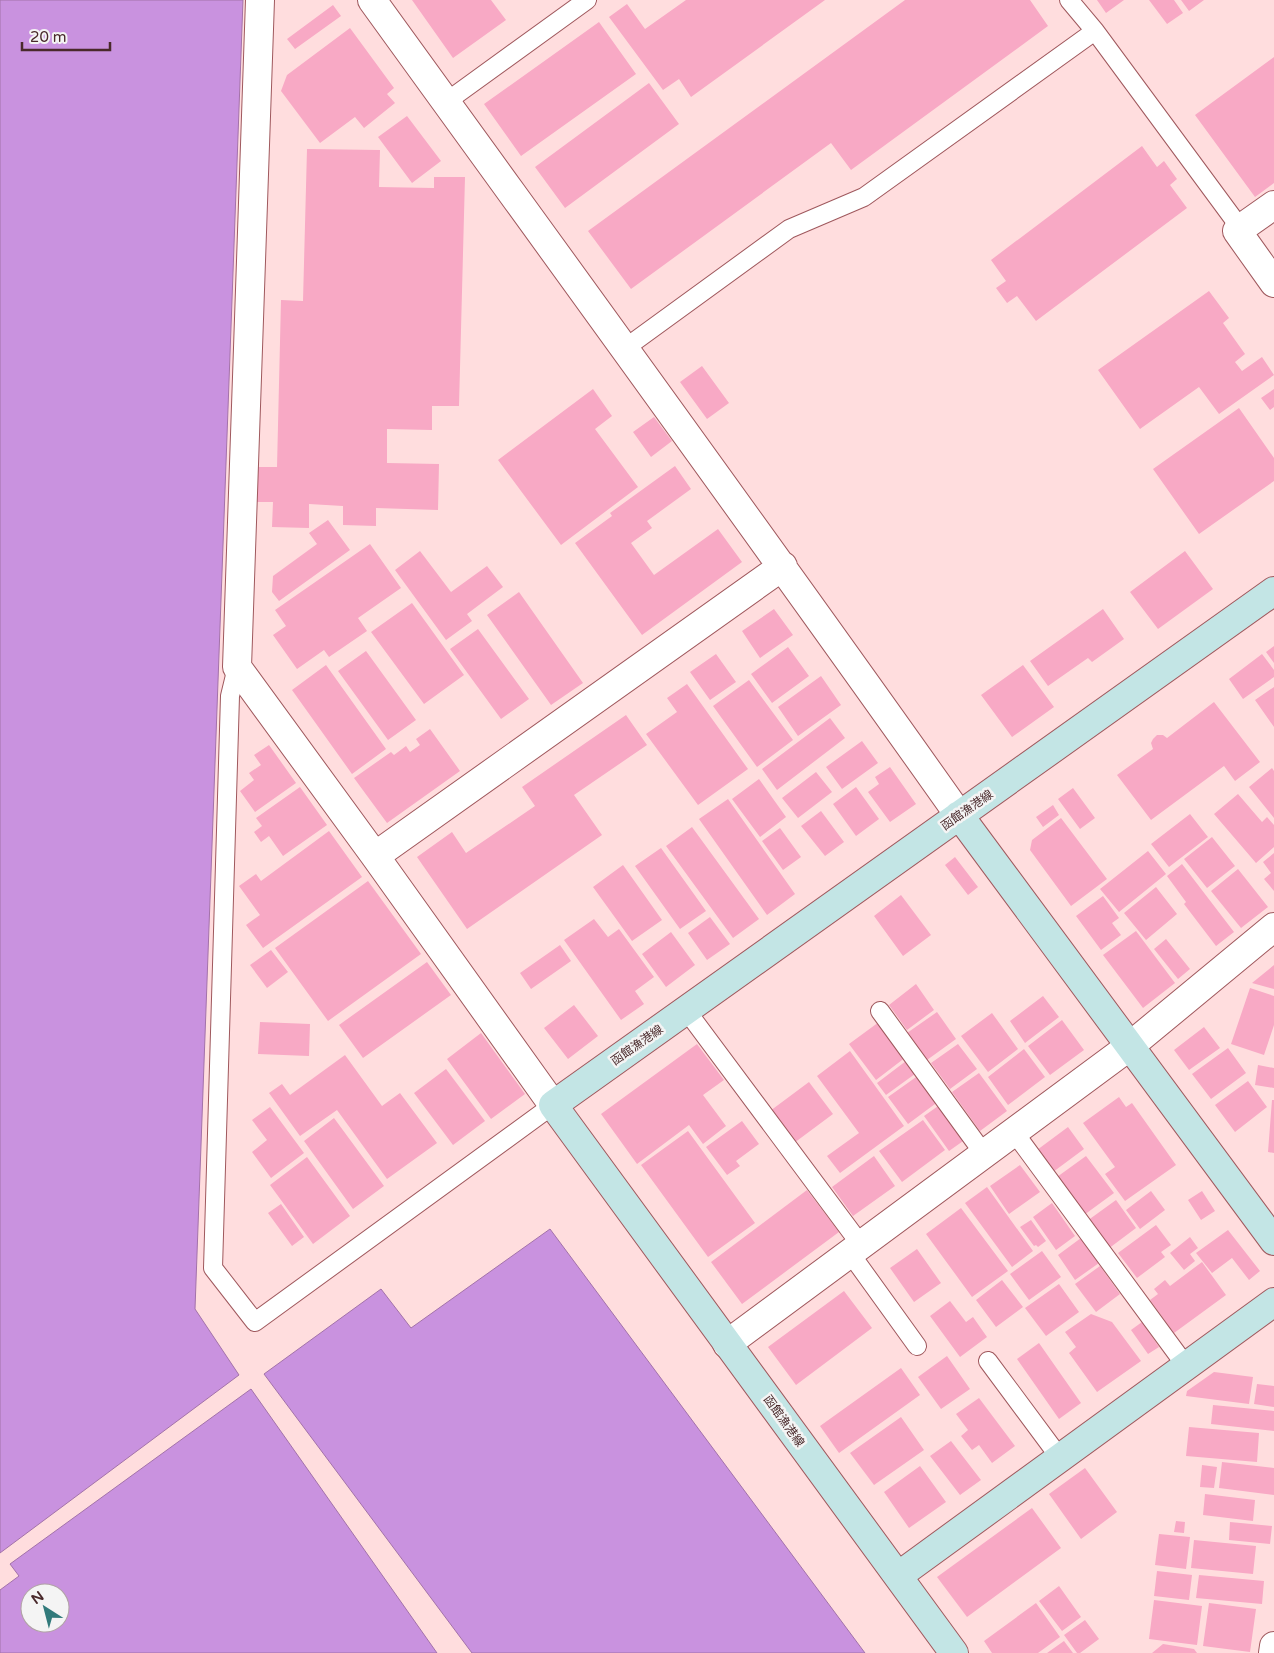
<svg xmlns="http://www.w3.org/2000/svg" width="1274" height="1653" font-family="'Varela Round','Noto Sans JP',sans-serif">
  <rect width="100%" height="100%" fill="#ffddde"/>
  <path fill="#c992df" stroke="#a372a9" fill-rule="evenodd" d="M0,0H243L195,1309L239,1375L0,1553Z
    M550,1229L865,1653H472L264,1374L381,1289L411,1328Z
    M251,1389L437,1653H0V1590L19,1576L10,1564ZM30,1593H60V1623H30Z"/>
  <path fill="#f8a9c5" d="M412,0H491L506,20L453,58Z
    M686,0H825L691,97L679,79L663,90L609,17L627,4L645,29Z
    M905,0H1030L1048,26L851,170L831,143L631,289L588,231Z
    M1097,0H1124L1106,13Z
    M1149,0H1174L1183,13L1167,24Z
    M1181,0H1204L1189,11Z
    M333,5L341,16L295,49L287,39Z
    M599,22L636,74L521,156L484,104Z
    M350,28L394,88L387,94L395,103L364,128L355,117L320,143L281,91L287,75Z
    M1274,57V183L1255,197L1195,115Z
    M649,83L679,124L565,208L535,167Z
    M407,116L441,161L412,183L378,137Z
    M1142,146L1157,167L1164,161L1177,179L1170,185L1187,208L1036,321L1017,296L1007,303L996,288L1006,281L991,260Z
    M307,149L380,150L379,187L434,188V177H465L459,406H432V430L387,429V463L439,464L438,510L376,508V526L343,525V506L309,504V528L272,527L273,502H254L256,467H277L281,300L303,301Z
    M1209,291L1229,318L1223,323L1245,354L1235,362L1242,371L1262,357L1274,375L1219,414L1199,387L1140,429L1098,370Z
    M702,366L729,403L707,419L680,382Z
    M593,389L612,416L595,429L638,487L561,545L498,460Z
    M1274,389V407L1270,410L1261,398Z
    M1239,408L1274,458V481L1199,534L1153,469Z
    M654,417L672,441L651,457L633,432Z
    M675,466L691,489L647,521L652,528L631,543L654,575L718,529L742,562L642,635L575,543L612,516L610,513Z
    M328,520L350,550L279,601L272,592L273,576L317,544L309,533Z
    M370,544L401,588L358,618L367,631L329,657L324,650L297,669L273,635L286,626L275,610Z
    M420,551L451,592L487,566L503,587L467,614L472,621L446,640L395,570Z
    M1185,551L1213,589L1158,629L1130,592Z
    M519,592L583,683L551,705L487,615Z
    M412,603L464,675L424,704L371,632Z
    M774,609L793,635L760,658L742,631Z
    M1103,609L1124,639L1092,662L1088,658L1048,686L1030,661Z
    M478,629L529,699L501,719L450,649Z
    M1274,646V663L1266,652Z
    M788,647L809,676L772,703L751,674Z
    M366,651L416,720L388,740L338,671Z
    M716,654L736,682L710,700L690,672Z
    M1262,654L1274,670V677L1243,699L1229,679Z
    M326,665L386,749L352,774L292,690Z
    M1023,665L1054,707L1012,737L981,695Z
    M821,676L841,705L798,736L778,707Z
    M749,680L793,740L757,767L713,706Z
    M687,684L748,769L698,805L646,734L677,712L667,698Z
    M1274,687V727L1255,700Z
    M1214,702L1260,762L1235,781L1224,766L1151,820L1117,775L1153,749L1151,743L1153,739L1157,735H1163L1167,738Z
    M626,715L647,745L574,795L602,835L467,929L417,857L452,832L466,853L535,806L522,787Z
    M830,718L845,738L777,790L762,769Z
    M430,729L460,771L387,823L354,778L391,752L394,755L406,746L410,752L420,745L416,739Z
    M862,741L878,763L842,789L826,767Z
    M269,745L296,783L255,812L240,791L254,780L249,773L261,765L254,755Z
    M890,767L916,804L890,822L868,792L879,784L875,777Z
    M1272,768L1274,771V818L1249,787Z
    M816,772L832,792L798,818L782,798Z
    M759,779L786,817L760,837L732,799Z
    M300,787L327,825L283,856L269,836L261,842L254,832L262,826L256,818Z
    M856,787L879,819L856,836L833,804Z
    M1073,788L1095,818L1080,829L1058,799Z
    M1238,794L1262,822L1267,817L1274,825V847L1256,863L1214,814Z
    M728,799L795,894L767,915L699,819Z
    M1053,805L1059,815L1043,827L1036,817Z
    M821,811L844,842L825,856L801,826Z
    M1190,814L1208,837L1169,867L1151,844Z
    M1061,818L1107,879L1071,906L1030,850L1032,840Z
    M692,827L759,919L733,938L666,846Z
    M780,828L801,857L783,870L762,841Z
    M329,831L362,877L263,948L246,925L260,915L239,886L256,874L261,881Z
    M1212,837L1235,866L1207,888L1184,859Z
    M661,848L706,911L680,929L635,866Z
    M1148,851L1166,874L1119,912L1100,889Z
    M1274,853V891L1264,879L1271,873L1263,862Z
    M955,857L978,887L968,895L945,865Z
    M1182,864L1234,932L1216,946L1184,904L1186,902L1167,876Z
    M623,865L662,920L632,941L593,887Z
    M1238,869L1268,907L1241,928L1211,891Z
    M368,881L421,954L328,1021L275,948Z
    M1156,887L1177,914L1146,940L1124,913Z
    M901,895L931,935L903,956L874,916Z
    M1103,896L1119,918L1112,923L1121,935L1101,950L1076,916Z
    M710,917L730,944L707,960L688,933Z
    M594,919L608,937L619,929L654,977L635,991L644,1004L621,1020L564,940Z
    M1136,931L1175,983L1143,1008L1103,955Z
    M671,932L695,965L666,987L642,954Z
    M1166,939L1190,969L1178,979L1154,949Z
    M560,945L571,961L531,989L520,973Z
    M271,950L288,972L267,988L250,965Z
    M427,962L451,995L363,1058L339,1025Z
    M1274,965V989L1252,983Z
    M916,984L934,1010L907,1030L889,1005Z
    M1250,988L1274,996V1025L1264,1055L1231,1044Z
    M1043,996L1059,1017L1025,1043L1010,1021Z
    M574,1005L598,1036L568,1059L544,1028Z
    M937,1012L956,1039L927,1060L907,1033Z
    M992,1013L1018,1049L988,1072L961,1036Z
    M1062,1020L1084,1050L1050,1075L1028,1046Z
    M260,1022L310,1024L309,1056L258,1054Z
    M879,1022L906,1057L876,1080L849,1044Z
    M1204,1027L1220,1048L1189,1070L1174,1050Z
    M481,1033L525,1094L491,1119L447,1059Z
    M697,1044L724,1080L703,1095L726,1126L703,1144L689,1125L637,1164L601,1114Z
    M958,1044L977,1069L950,1089L931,1063Z
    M1228,1048L1246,1073L1211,1099L1192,1074Z
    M1024,1049L1045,1077L1008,1105L988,1077Z
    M850,1051L904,1126L840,1173L827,1156L859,1133L817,1076Z
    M345,1055L382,1106L400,1093L437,1143L387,1179L337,1110L300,1136L269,1093L282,1084L290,1095Z
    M910,1058L919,1071L886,1095L877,1083Z
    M1258,1065L1274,1068V1088L1255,1085Z
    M446,1069L485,1121L453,1145L414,1093Z
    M979,1073L1007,1111L980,1131L952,1092Z
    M919,1075L939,1101L908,1124L888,1097Z
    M1248,1081L1267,1107L1235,1132L1215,1105Z
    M809,1082L833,1114L794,1143L770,1111Z
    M1119,1097L1126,1107L1132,1103L1176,1165L1125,1201L1105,1174L1115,1167L1083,1123Z
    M1272,1100H1274V1153L1268,1152Z
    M941,1104L966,1139L949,1151L924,1116Z
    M270,1107L304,1153L271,1178L252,1152L267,1140L252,1120Z
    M334,1118L384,1186L353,1209L304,1141Z
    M923,1120L945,1150L902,1182L879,1151Z
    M742,1121L759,1144L736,1161L740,1166L727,1175L706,1147Z
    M1068,1127L1084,1149L1053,1172L1037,1150Z
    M688,1131L755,1223L708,1257L641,1165Z
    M874,1156L895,1186L853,1216L832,1187Z
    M1086,1156L1114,1193L1084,1215L1057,1177Z
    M307,1157L350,1216L313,1244L270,1185Z
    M1020,1165L1040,1192L1009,1214L990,1186Z
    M987,1187L1033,1251L1012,1267L965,1203Z
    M807,1190L839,1232L742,1304L711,1262Z
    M1151,1191L1165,1210L1140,1229L1126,1210Z
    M1202,1191L1215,1211L1201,1220L1188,1200Z
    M1116,1200L1136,1228L1108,1249L1087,1221Z
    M1052,1203L1075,1236L1056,1250L1033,1217Z
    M281,1204L304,1237L292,1246L268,1213Z
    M961,1208L1008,1271L972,1297L926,1234Z
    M1031,1220L1046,1241L1038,1247L1036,1245L1034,1246L1020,1227Z
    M1156,1225L1171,1245L1161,1252L1165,1257L1137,1278L1118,1253Z
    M1228,1230L1260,1271L1249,1280L1232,1258L1212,1273L1196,1253Z
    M1190,1237L1198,1248L1190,1254L1195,1261L1184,1270L1170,1253Z
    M1081,1238L1099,1263L1075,1280L1058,1255Z
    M917,1249L941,1283L914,1302L890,1268Z
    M1042,1251L1061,1277L1029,1300L1010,1274Z
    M1202,1262L1226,1295L1174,1333L1150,1300L1158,1294L1154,1289L1165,1280L1170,1286Z
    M1100,1266L1120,1294L1096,1312L1075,1284Z
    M1002,1280L1023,1307L996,1327L976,1300Z
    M1059,1284L1079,1312L1046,1336L1025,1308Z
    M844,1291L872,1328L796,1385L768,1347Z
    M950,1301L966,1322L973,1317L987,1337L960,1357L930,1316Z
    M1091,1314L1112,1322L1141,1361L1097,1392L1069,1353L1076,1347L1065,1332Z
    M1142,1322L1159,1347L1148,1354L1131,1330Z
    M1039,1343L1081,1403L1059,1419L1017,1359Z
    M947,1356L970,1389L941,1409L918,1377Z
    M901,1368L920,1395L839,1453L820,1426Z
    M1214,1372L1253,1377L1249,1404L1186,1396L1187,1391Z
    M1257,1384L1274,1386V1407L1254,1404Z
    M979,1398L1015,1446L992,1463L979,1445L972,1450L961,1436L968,1430L956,1414Z
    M1213,1405L1274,1411V1431L1211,1424Z
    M901,1417L924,1450L874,1485L850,1453Z
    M1189,1427L1259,1433L1257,1462L1186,1456Z
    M951,1441L981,1480L960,1495L930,1456Z
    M1222,1462L1274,1468V1495L1219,1488Z
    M1202,1465L1217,1467L1214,1488L1200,1487Z
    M920,1466L946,1502L909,1528L884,1492Z
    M1085,1468L1117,1512L1081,1539L1049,1494Z
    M1205,1494L1255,1500L1253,1521L1203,1515Z
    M1032,1508L1061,1548L967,1617L937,1577Z
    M1176,1521L1185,1522L1184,1533L1174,1532Z
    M1230,1522L1272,1526L1270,1544L1229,1540Z
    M1159,1534L1190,1537L1186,1569L1155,1565Z
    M1194,1540L1256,1546L1253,1574L1191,1568Z
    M1157,1571L1192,1575L1189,1600L1154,1596Z
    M1199,1575L1264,1581L1262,1604L1196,1598Z
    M1059,1586L1081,1617L1062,1631L1039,1601Z
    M1154,1600L1202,1606L1197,1645L1149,1639Z
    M1036,1603L1060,1637L1038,1653H992L984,1641Z
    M1209,1603L1256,1609L1250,1652L1203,1646Z
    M1085,1620L1099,1639L1080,1653H1077L1064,1635Z
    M1064,1641L1073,1653H1047Z
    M1163,1644L1194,1649L1197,1653H1152Z"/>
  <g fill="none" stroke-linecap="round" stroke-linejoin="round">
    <defs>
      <path id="lane" d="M1069,0L1095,31L1241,229
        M446,102L587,0
        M624,349L789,229L864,197L1095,31
        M237,667L230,696L213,1268L255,1322L553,1105
        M686,1010L861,1245
        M880,1011L984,1154
        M1014,1132L1186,1366
        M850,1253L917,1346
        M988,1361L1060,1458"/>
      <path id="street" d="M260,0L237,667L375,856L553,1105
        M372,0C568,271 766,542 959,815
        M1274,205L1237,231L1274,283
        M375,856L783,566
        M727,1344L1130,1046L1274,927
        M1273,1653L1274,1646"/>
      <path id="secondary" d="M959,815L1274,1241
        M898,1576L1274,1302
        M954,1653L553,1105L1274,591"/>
    </defs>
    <use href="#lane" stroke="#9f585d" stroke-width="20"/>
    <use href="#street" stroke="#9f585d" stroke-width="30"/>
    <use href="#secondary" stroke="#9f585d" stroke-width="30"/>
    <use href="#lane" stroke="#fff" stroke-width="18"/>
    <use href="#street" stroke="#fff" stroke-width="28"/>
    <use href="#secondary" stroke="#c3e5e5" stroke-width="28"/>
  </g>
  <g text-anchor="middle" stroke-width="5" stroke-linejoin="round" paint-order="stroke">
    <g font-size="12" fill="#49292b" stroke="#f4f4f4">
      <text transform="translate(967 810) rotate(-35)" y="4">函館漁港線</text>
      <text transform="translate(637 1045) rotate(-35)" y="4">函館漁港線</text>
      <text transform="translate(784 1421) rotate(54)" y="4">函館漁港線</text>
    </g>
  </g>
  <g transform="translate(45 1608) rotate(324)"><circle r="24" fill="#f4f4f4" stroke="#b0a3a4"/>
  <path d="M0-4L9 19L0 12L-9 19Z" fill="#317a7b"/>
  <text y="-8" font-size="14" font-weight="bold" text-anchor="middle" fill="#49292b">N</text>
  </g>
  <path d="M22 42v8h88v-8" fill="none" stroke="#49292b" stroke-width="2.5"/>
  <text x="30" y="42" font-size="15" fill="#49292b" stroke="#f4f4f4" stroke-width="4" paint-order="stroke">20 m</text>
</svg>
